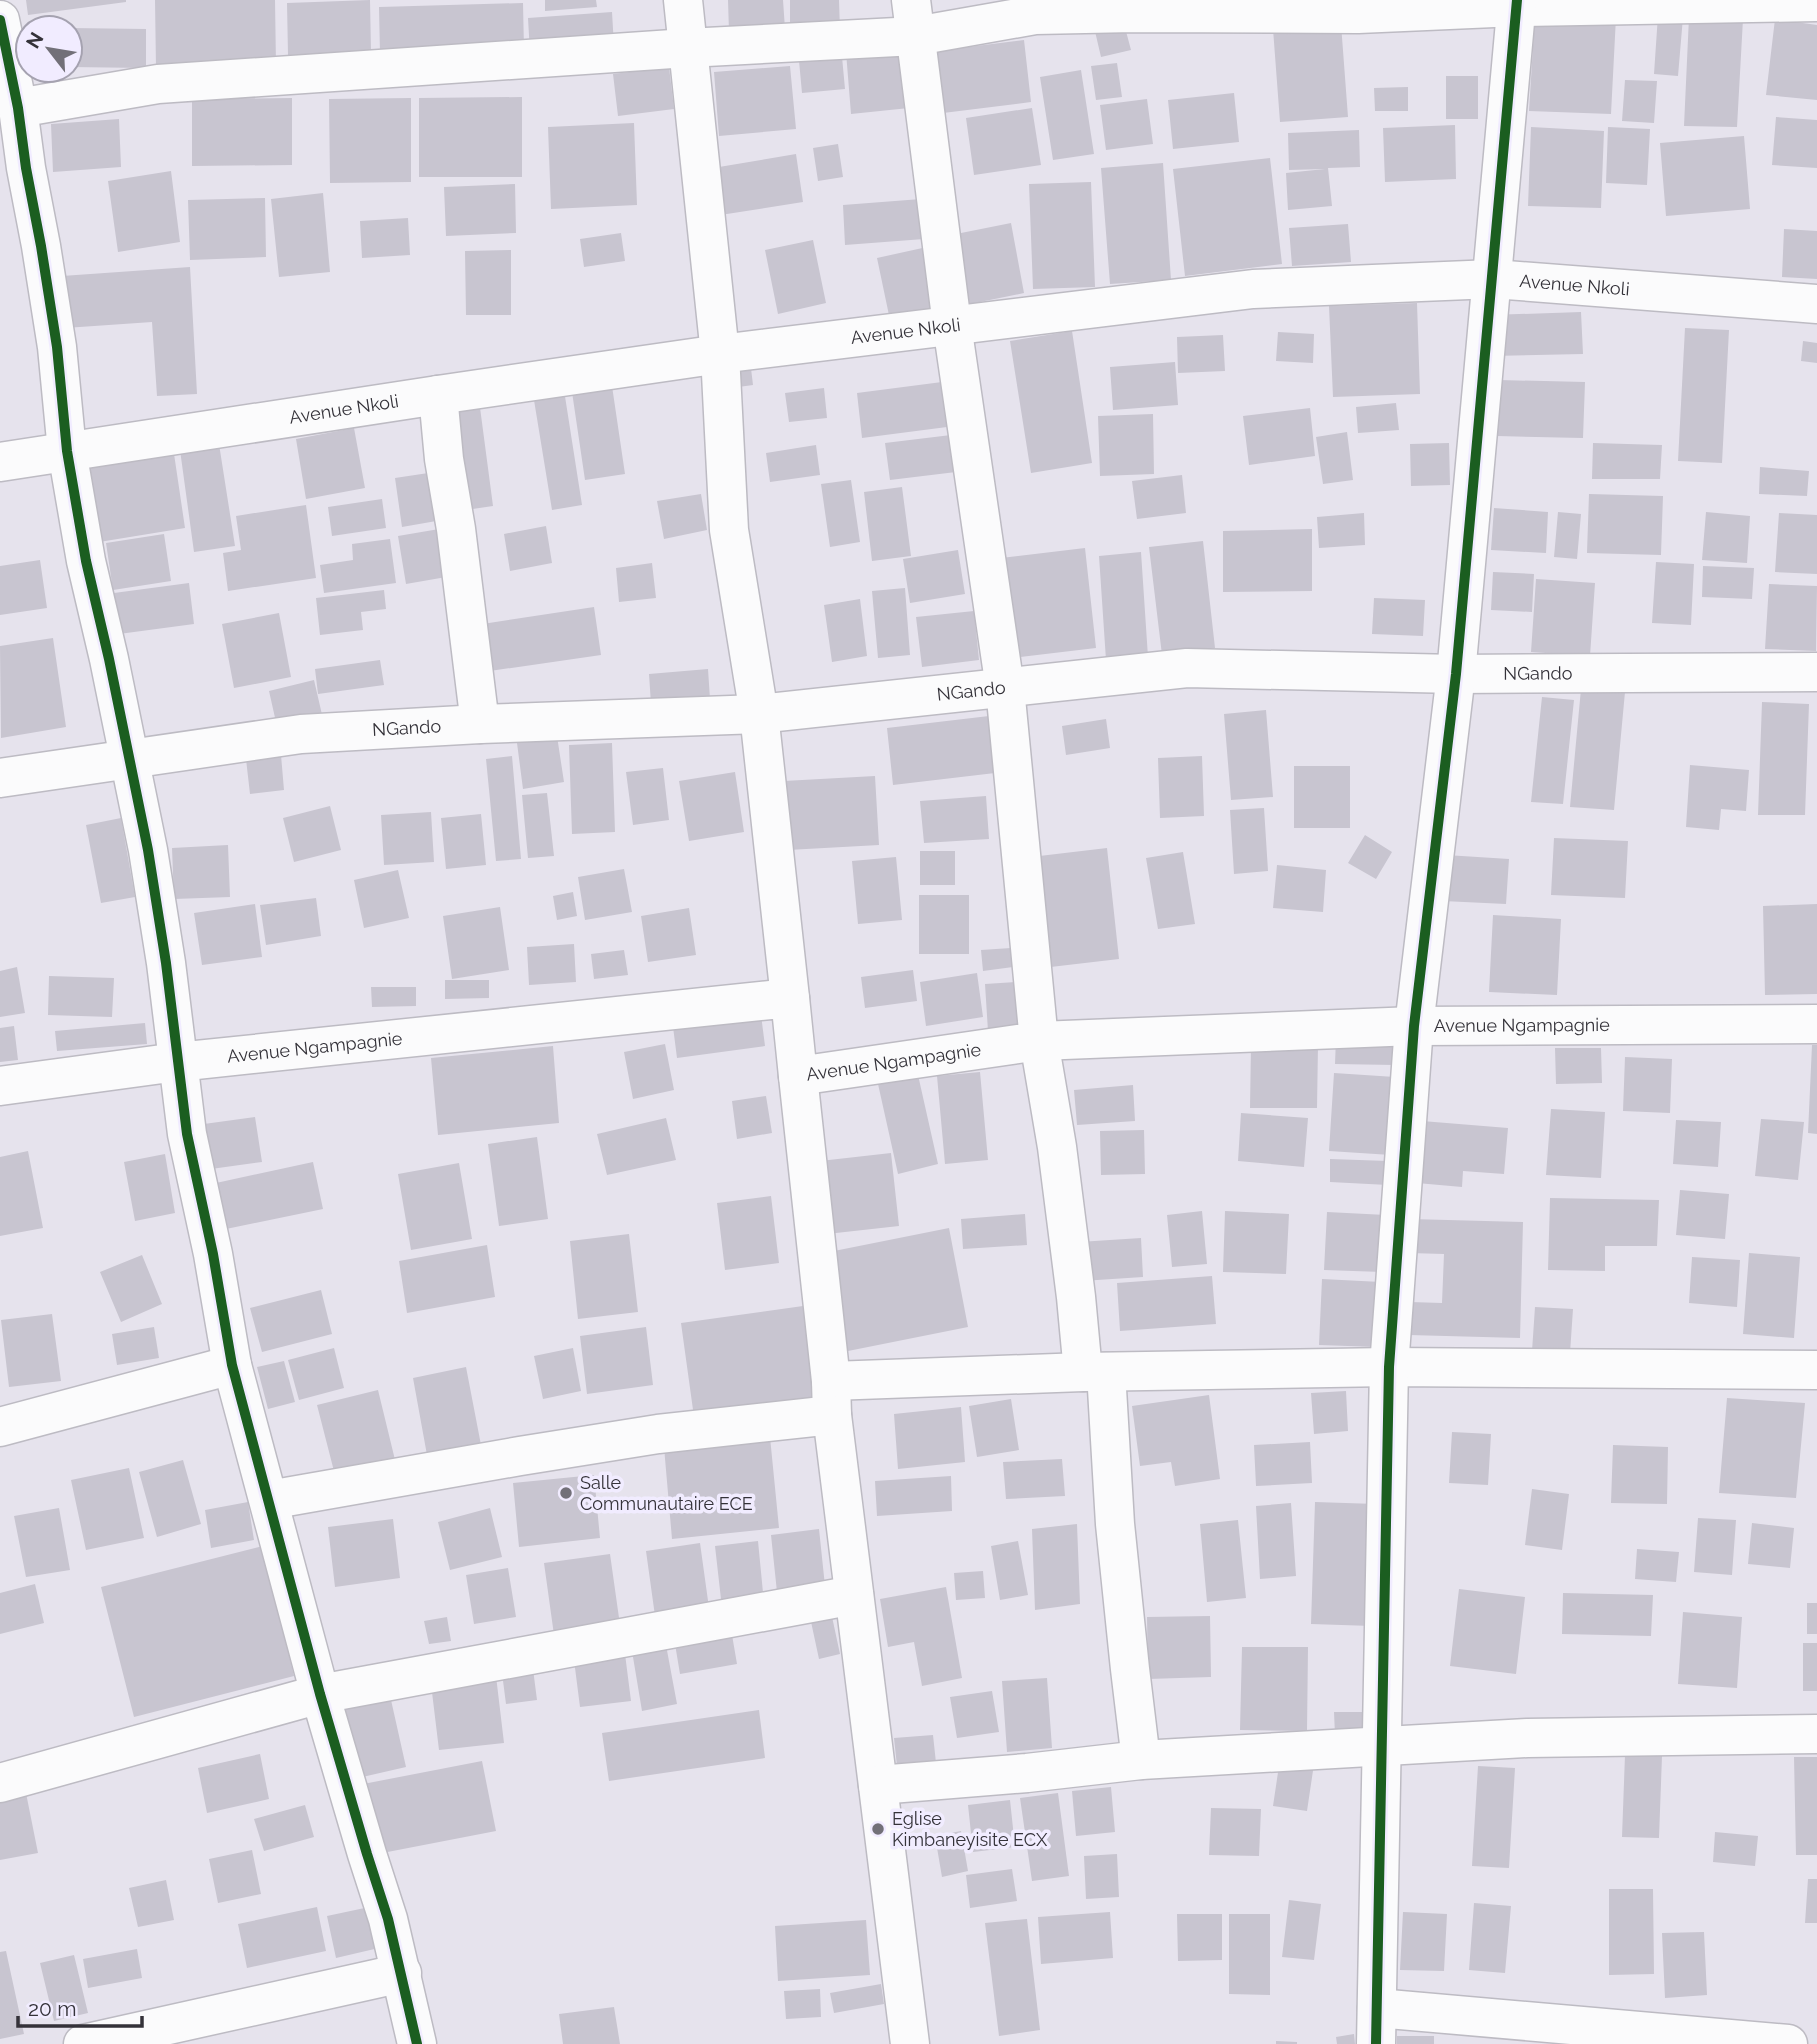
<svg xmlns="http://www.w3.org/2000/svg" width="1817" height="2044" font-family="Raleway,sans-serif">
  <rect width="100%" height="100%" fill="#e6e3ed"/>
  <path fill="#c8c5d0" d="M26,0H126V2L28,15Z
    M155,0H275L276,66L156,68Z
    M370,0L371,53L288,55L287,3Z
    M545,0H596L597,7L545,11Z
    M728,0H783L785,29L729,32Z
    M790,0H839L840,31L790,32Z
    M523,3L524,50L380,54L379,7Z
    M612,12L614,46L530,53L528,18Z
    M1535,14L1616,17L1611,114L1529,111Z
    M1658,15L1683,17L1678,76L1654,74Z
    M1689,17L1743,19L1737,127L1684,126Z
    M1775,19L1817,25V100L1766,95Z
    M1123,20L1131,50L1101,57L1094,27Z
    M1341,24L1348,117L1280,122L1273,29Z
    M25,28H28V67H25Z
    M70,28L146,29V68L70,67Z
    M1024,40L1031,102L935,114L928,52Z
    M841,46L845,89L802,93L798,50Z
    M904,47L909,108L851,114L846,52Z
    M1117,63L1122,97L1096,100L1091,66Z
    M790,66L796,129L719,136L714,72Z
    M669,67L674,109L618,116L613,74Z
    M1081,70L1094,154L1053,160L1040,77Z
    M1446,76H1478V119H1446Z
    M1625,80L1657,81L1654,123L1622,121Z
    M1408,87V111H1375L1374,88Z
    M1234,93L1239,142L1173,149L1168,100Z
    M522,97V177H419V98Z
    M292,98V165L192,166V99Z
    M411,98V182L330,183L329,99Z
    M1147,99L1153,144L1106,150L1100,105Z
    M1032,108L1041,165L974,175L966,118Z
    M1776,117L1817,120V168L1772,165Z
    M119,119L121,167L53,172L51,124Z
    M634,123L637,205L551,209L548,127Z
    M1455,125L1456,179L1385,182L1383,128Z
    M1531,127L1604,131L1601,208L1528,206Z
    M1608,127L1650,129L1647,185L1606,183Z
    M1359,130L1360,167L1328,168L1332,206L1288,210L1286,173L1325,169L1289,170L1288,133Z
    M1744,136L1750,209L1666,216L1660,143Z
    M838,144L843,177L818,181L813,148Z
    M796,154L803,202L714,216L707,169Z
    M1270,158L1282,264L1185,276L1173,169Z
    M1163,163L1171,280L1110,284L1101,168Z
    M171,171L180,242L118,252L108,181Z
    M1091,182L1095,287L1033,289L1029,184Z
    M515,184L516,233L446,236L444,187Z
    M323,193L330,272L279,277L271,199Z
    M265,198L266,257L190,260L188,200Z
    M921,199L924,239L845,245L843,205Z
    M408,218L410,255L362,258L360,221Z
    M1011,223L1024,293L965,305L951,235Z
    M1348,224L1351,262L1292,266L1289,228Z
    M1784,229L1817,231V279L1782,277Z
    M621,233L625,261L584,267L580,239Z
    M813,240L826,303L778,314L765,250Z
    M927,247L940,309L890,320L877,258Z
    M511,250V315H466L465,251Z
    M190,267L197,394L157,396L152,322L65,328L62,276Z
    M1417,303L1420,394L1333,397L1329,306Z
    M1581,312L1583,354L1491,356L1490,315Z
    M1685,328L1729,330L1722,463L1678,461Z
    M1072,331L1092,463L1031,473L1010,341Z
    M1278,332L1314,334L1313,363L1276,361Z
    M1223,335L1225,371L1178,373L1177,337Z
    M1803,341L1817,343V363L1801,361Z
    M750,360L753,385L731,388L728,363Z
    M1175,362L1178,405L1113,410L1110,367Z
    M1499,380L1585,382L1583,438L1497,436Z
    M942,382L947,427L862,438L857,393Z
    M612,386L625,474L585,480L572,392Z
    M824,388L827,418L789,422L785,393Z
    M564,390L582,505L552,510L533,394Z
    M479,400L493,506L459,511L444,405Z
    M1396,403L1399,430L1358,433L1356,407Z
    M1310,408L1315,456L1249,465L1243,416Z
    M1153,414L1154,474L1100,476L1098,416Z
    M354,428L365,488L306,499L296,439Z
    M1347,432L1353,480L1323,484L1316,437Z
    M951,435L956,472L890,480L885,443Z
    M1449,443L1450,485L1411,486L1410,444Z
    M1593,443L1662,445L1660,479H1592Z
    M219,444L235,546L194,552L180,450Z
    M816,445L820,475L770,482L766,453Z
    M173,447L185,528L87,544L75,462Z
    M1760,467L1809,471L1807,496L1759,494Z
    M435,472L442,520L402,527L395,478Z
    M1182,475L1186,513L1137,519L1132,481Z
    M851,480L860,542L830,547L821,484Z
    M902,487L911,556L872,561L864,492Z
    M701,494L707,530L664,539L657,501Z
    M1589,494L1663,496L1661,555L1587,553Z
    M382,499L386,528L332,536L328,507Z
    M306,505L316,578L228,591L223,553L241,550L236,516Z
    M1494,508L1548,512L1546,553L1491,550Z
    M1558,512L1581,514L1577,559L1554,557Z
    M1706,512L1750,516L1747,563L1702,560Z
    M1364,513L1365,545L1319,548L1317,517Z
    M1779,513L1817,515V574L1775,572Z
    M546,526L552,563L510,571L504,534Z
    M445,528L452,576L406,584L398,536Z
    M1312,529V591L1223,592V531Z
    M164,534L171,581L113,590L106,543Z
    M390,539L396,583L324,593L320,565L353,560L352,544Z
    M1203,541L1215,648L1162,655L1149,547Z
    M1085,548L1096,648L1012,658L1001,558Z
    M958,550L965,594L910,603L903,559Z
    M1141,552L1148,657L1106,660L1099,556Z
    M40,560L47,608L0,615V566Z
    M1656,562L1694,564L1691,625L1652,623Z
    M652,563L656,598L619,602L616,568Z
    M1703,566L1754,568L1752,599L1702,597Z
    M1493,572L1534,574L1532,612L1491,610Z
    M1536,579L1595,583L1590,656L1531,652Z
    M189,583L194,624L119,634L114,593Z
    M1769,584L1817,586L1816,651L1765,649Z
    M905,588L910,655L878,658L872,591Z
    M384,590L386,609L361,612L363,630L320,635L316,598Z
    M1374,598L1425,600L1423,636L1372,634Z
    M860,599L867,656L832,662L824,605Z
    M594,607L601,655L483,672L476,625Z
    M974,611L979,660L922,667L916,617Z
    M279,613L291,677L234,688L222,624Z
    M53,638L66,727L1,738L0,646Z
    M380,660L384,685L318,694L315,669Z
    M708,669L710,699L651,704L649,674Z
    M314,680L323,719L278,731L269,691Z
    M1581,689L1625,692L1614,810L1570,807Z
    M1542,697L1574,700L1563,804L1531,802Z
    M1762,702L1809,704L1805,815H1758Z
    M1266,710L1273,797L1231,800L1224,714Z
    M989,716L995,773L893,785L887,728Z
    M1106,719L1110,748L1066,755L1062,726Z
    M557,736L564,782L523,789L517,743Z
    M612,743L615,832L572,834L569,745Z
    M281,755L284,790L250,794L246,759Z
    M512,756L521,859L496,861L486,759Z
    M1202,756L1204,816L1160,818L1158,758Z
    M1690,765L1749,770L1746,811L1721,809L1719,830L1686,827Z
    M1294,766H1350V828H1294Z
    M663,768L669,820L633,825L626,772Z
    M735,772L744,832L689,841L679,781Z
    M875,776L879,845L788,850L784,781Z
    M547,793L554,856L528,858L522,795Z
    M986,796L989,839L924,843L920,801Z
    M330,806L341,850L294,862L283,818Z
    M1264,808L1268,871L1234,874L1230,810Z
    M431,812L434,862L384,865L381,815Z
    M481,814L486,865L446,869L441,818Z
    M121,818L135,897L101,903L86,825Z
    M1365,835L1392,852L1376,879L1348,863Z
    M1554,838L1628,841L1625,898L1551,895Z
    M228,845L230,897L174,899L172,848Z
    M1107,848L1119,959L1042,968L1031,857Z
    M920,851H955V885H920Z
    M1183,852L1195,924L1158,929L1146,858Z
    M1446,855L1509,859L1506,904L1443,901Z
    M896,857L902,920L858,924L852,861Z
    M1277,865L1326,870L1323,912L1273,908Z
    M624,869L632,912L585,920L578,877Z
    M398,870L409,918L364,928L354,880Z
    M573,892L577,916L557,920L553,896Z
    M919,895H969V954H919Z
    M316,898L321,936L266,945L260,905Z
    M255,904L262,957L202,965L194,913Z
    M1817,904V994L1765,995L1763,906Z
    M500,907L509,970L452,979L443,916Z
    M689,908L696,955L648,962L641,916Z
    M1493,915L1561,919L1557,995L1489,992Z
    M574,944L576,982L529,985L527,947Z
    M1011,948L1013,967L983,971L981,950Z
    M624,950L628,975L594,979L591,954Z
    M17,967L25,1013L0,1017V971Z
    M913,970L917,1001L865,1008L861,977Z
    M977,973L983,1017L926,1026L920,982Z
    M49,976L114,978L112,1017L48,1015Z
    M445,980H489V998L445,999Z
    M1016,982L1019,1029L988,1031L985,984Z
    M371,987H416V1006L372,1007Z
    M760,1007L765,1046L677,1058L672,1019Z
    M145,1023L147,1044L57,1051L55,1031Z
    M14,1026L18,1060L0,1062V1028Z
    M1336,1038L1396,1039L1395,1065L1335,1064Z
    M665,1044L674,1090L633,1099L624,1052Z
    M1251,1045H1318L1317,1108H1250Z
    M1812,1045H1817V1134L1808,1133Z
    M553,1046L559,1123L438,1135L431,1058Z
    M1555,1048H1601L1602,1083L1556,1084Z
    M1625,1057L1672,1059L1670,1113L1623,1111Z
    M980,1072L988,1160L945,1164L937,1076Z
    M1334,1073L1395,1077L1391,1155L1329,1151Z
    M918,1075L938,1164L898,1174L878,1084Z
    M1133,1085L1135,1121L1077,1125L1074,1090Z
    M766,1096L772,1133L737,1139L732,1101Z
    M1551,1109L1605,1112L1601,1178L1546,1175Z
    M1241,1113L1308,1118L1304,1167L1238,1161Z
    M255,1117L262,1162L211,1169L204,1124Z
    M666,1118L676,1160L607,1175L597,1134Z
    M1761,1119L1804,1122L1798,1180L1755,1176Z
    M1676,1120L1721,1122L1718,1167L1673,1164Z
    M1422,1121L1508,1128L1504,1174L1463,1171L1462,1187L1417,1183Z
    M1144,1130L1145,1174L1101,1175L1100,1131Z
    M537,1137L548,1219L499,1226L488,1144Z
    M28,1151L43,1228L0,1236V1157Z
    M891,1153L899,1226L827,1234L820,1161Z
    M165,1154L175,1213L135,1221L124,1162Z
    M1330,1159L1388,1161V1185L1330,1182Z
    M313,1162L323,1209L226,1229L216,1183Z
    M459,1163L472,1239L411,1250L398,1174Z
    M1680,1190L1729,1194L1725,1239L1676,1235Z
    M771,1196L779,1263L725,1270L717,1203Z
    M1550,1198L1659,1200L1657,1246H1605V1271L1548,1270Z
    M1202,1211L1207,1264L1172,1267L1167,1215Z
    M1225,1211L1289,1214L1286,1274L1223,1272Z
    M1327,1212L1386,1215L1383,1272L1324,1270Z
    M1025,1214L1027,1245L963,1249L961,1219Z
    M1410,1219L1523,1222L1520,1338L1409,1335L1410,1302L1442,1303L1444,1254L1409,1253Z
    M949,1228L968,1327L848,1351L829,1252Z
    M629,1234L638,1312L578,1319L570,1241Z
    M1141,1238L1143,1277L1082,1281L1079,1242Z
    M487,1245L495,1297L407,1313L399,1261Z
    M1749,1253L1800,1257L1794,1338L1743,1334Z
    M142,1255L162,1304L121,1322L100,1272Z
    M1692,1257L1740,1260L1737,1307L1689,1303Z
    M1212,1276L1216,1324L1120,1331L1117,1283Z
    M1322,1279L1381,1282L1377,1347L1319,1345Z
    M321,1290L332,1334L262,1352L250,1308Z
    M803,1306L815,1401L694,1417L681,1323Z
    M1535,1307L1573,1309L1570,1353L1532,1351Z
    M52,1314L61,1381L9,1387L1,1320Z
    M154,1327L159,1358L117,1365L112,1334Z
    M646,1327L653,1385L587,1394L580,1336Z
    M334,1348L344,1388L299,1400L288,1360Z
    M573,1348L581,1391L543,1399L534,1356Z
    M284,1361L295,1402L268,1409L257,1367Z
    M466,1367L481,1445L427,1455L413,1378Z
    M378,1390L396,1464L336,1479L317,1405Z
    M1346,1391L1348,1431L1314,1434L1311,1393Z
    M1209,1395L1220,1479L1175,1486L1171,1462L1140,1466L1132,1406Z
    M1727,1398L1805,1403L1796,1498L1719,1493Z
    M1011,1399L1019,1450L977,1457L969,1406Z
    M961,1407L965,1462L898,1469L894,1414Z
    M1452,1432L1491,1434L1488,1485L1449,1483Z
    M770,1437L779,1528L672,1539L664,1447Z
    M1310,1442L1312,1483L1256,1486L1254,1445Z
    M1613,1445L1668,1447L1667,1504L1611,1503Z
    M1062,1459L1065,1496L1006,1499L1003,1462Z
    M183,1460L201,1524L157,1537L139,1472Z
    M129,1468L144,1538L86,1550L71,1480Z
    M594,1475L600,1538L519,1547L513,1483Z
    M951,1476L952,1511L877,1516L875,1481Z
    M1532,1489L1569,1494L1562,1550L1525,1545Z
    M248,1502L254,1540L211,1548L205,1510Z
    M1315,1502L1376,1504L1372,1626L1311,1624Z
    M1291,1503L1296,1576L1260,1579L1256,1506Z
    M59,1508L70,1570L26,1577L14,1516Z
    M490,1508L502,1557L450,1570L438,1522Z
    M1698,1518L1736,1520L1732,1575L1694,1572Z
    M393,1519L400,1578L335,1587L328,1527Z
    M1238,1520L1246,1598L1207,1602L1200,1524Z
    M1752,1523L1794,1528L1790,1568L1748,1564Z
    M1077,1524L1080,1604L1035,1610L1032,1529Z
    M819,1529L825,1586L777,1592L771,1535Z
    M758,1541L764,1603L722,1608L715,1546Z
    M1018,1541L1028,1595L1000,1600L991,1546Z
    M700,1543L709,1608L655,1616L646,1551Z
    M263,1546L294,1676L134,1717L101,1587Z
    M1637,1549L1679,1552L1676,1582L1635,1579Z
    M610,1554L620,1625L554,1635L544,1563Z
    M508,1568L516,1617L474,1624L466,1575Z
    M983,1571L985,1598L956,1600L954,1573Z
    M35,1584L44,1623L0,1634V1593Z
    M946,1587L962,1678L922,1686L914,1642L888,1647L880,1599Z
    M1459,1589L1525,1597L1516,1674L1450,1666Z
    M1563,1593L1653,1595L1651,1636L1562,1634Z
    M1807,1603H1817V1634H1807Z
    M831,1612L840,1654L819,1659L810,1617Z
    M1683,1612L1742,1617L1737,1688L1678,1684Z
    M1210,1616L1211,1677L1148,1679L1147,1617Z
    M447,1617L451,1641L429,1644L424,1621Z
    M731,1629L737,1664L680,1674L674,1638Z
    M1803,1643H1817V1691H1803Z
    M666,1645L677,1704L642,1711L632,1651Z
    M1242,1647H1308L1307,1731L1240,1730Z
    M625,1654L631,1701L580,1707L574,1660Z
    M533,1669L537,1700L506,1704L502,1673Z
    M496,1676L504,1743L439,1750L431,1684Z
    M1047,1678L1052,1748L1007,1752L1002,1681Z
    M389,1691L406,1767L358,1778L340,1704Z
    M992,1691L999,1732L957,1738L950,1697Z
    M759,1710L765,1758L609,1781L602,1733Z
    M1334,1712H1362V1735H1335Z
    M933,1735L936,1763L897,1766L894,1738Z
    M260,1754L269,1799L207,1813L198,1768Z
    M1625,1755L1662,1756L1659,1838L1622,1837Z
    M1794,1757H1817V1855H1796Z
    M1280,1759L1314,1764L1307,1811L1273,1806Z
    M482,1761L496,1831L372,1855L358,1785Z
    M1478,1766L1515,1768L1509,1868L1472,1866Z
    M1111,1787L1115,1832L1076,1836L1072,1791Z
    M26,1793L38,1853L0,1860V1798Z
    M1058,1793L1069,1876L1032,1881L1020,1798Z
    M1010,1800L1015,1847L973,1852L968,1805Z
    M305,1805L314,1837L264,1851L254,1819Z
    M1211,1808L1261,1809L1259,1856L1209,1855Z
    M961,1831L968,1871L942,1877L935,1836Z
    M1715,1832L1758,1836L1755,1866L1713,1862Z
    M252,1850L261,1894L218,1903L209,1859Z
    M1117,1854L1119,1897L1086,1899L1084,1856Z
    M1012,1869L1017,1901L970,1908L966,1875Z
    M1808,1879H1817V1923H1805Z
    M166,1880L174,1920L138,1927L129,1888Z
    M1609,1889H1653L1654,1974L1609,1975Z
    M1289,1900L1321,1904L1314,1960L1282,1957Z
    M1474,1903L1511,1906L1505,1973L1469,1970Z
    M374,1906L383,1947L336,1958L327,1916Z
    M317,1907L326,1951L247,1968L238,1924Z
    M1110,1912L1113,1958L1041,1964L1038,1917Z
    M1403,1912L1447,1914L1444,1971L1400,1970Z
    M1177,1914H1222V1960L1178,1961Z
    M1229,1914H1270V1995L1229,1994Z
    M1027,1919L1040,2030L999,2036L985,1923Z
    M866,1920L870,1975L778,1981L775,1926Z
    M1704,1932L1707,1995L1665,1998L1662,1933Z
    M137,1949L142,1978L88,1988L83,1959Z
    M6,1951L24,2034L0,2039V1952Z
    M74,1955L88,2013L54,2021L40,1963Z
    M881,1984L884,2004L834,2013L830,1993Z
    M820,1989L821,2017L786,2019L784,1991Z
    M614,2007L620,2044H563L559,2014Z
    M1354,2034L1355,2044H1337L1336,2037Z
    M1397,2036H1434V2044H1397Z
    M1276,2041L1297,2042V2044H1276Z"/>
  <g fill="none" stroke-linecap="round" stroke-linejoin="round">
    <defs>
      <g id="minor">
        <path d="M683,0L720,354L729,530L759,714L790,998"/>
        <path d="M911,0L952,325L1005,688L1039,1041L1057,1147L1076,1297L1083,1372"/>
        <path d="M0,20L18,108L26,168L41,246L57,347L67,451L86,561L109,659L148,850L166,963L187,1134L213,1254L232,1365L320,1694L367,1854L388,1919L417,2044"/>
        <path d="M18,108L158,84L687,48L916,36L1035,15L1134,13L1358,14L1517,7L1817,2"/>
        <path d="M438,395L444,459L456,529L480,724"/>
        <path id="s1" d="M0,462L438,395L720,354L1253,289L1493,279L1817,304"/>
        <path id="s2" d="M0,778L301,734L480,724L759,714L1187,668L1456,674L1817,672"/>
        <path d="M798,1076L831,1381L832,1415L910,2044"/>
        <path id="s3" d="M0,1086L177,1062L790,998L798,1076L1039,1041L1414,1026L1817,1024"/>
        <path d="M1106,1372L1115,1524L1130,1669L1141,1760"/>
        <path d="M831,1381L1083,1372L1389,1367L1817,1370"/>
        <path d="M0,1427L232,1365"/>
        <path d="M269,1500L520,1456L658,1434L832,1415"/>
        <path d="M0,1783L320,1694L854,1595"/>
        <path d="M878,1785L1027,1773L1141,1760L1527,1738L1817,1734"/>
        <path d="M1377,2008L1788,2044"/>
        <path d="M83,2044L402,1973"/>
        <path d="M1376,2044L1389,1367L1414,1026L1456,674L1517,0"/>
      </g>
    </defs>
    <use href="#minor" stroke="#bdbbc3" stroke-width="41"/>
    <use href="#minor" stroke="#fbfbfc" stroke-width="38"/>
    <defs>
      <path id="cycleway" d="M0,20L18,108L26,168L41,246L57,347L67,451L86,561L109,659L148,850L166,963L187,1134L213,1254L232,1365L320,1694L367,1854L388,1919L417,2044
        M1376,2044L1389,1367L1414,1026L1456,674L1517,0"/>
    </defs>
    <use href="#cycleway" stroke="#f1ecff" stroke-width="15"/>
    <use href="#cycleway" stroke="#1b5e20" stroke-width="10"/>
  </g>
  <g fill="#727078" stroke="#f1ecff" stroke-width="2.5">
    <circle cx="566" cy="1493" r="7"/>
    <circle cx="878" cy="1829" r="7"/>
  </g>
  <g text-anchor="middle" stroke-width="7" stroke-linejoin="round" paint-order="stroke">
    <g font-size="18" fill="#343239" stroke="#f1ecff">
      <text dy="6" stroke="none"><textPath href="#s1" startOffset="1587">Avenue Nkoli</textPath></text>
      <text dy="6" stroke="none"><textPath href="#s1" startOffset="915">Avenue Nkoli</textPath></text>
      <text dy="6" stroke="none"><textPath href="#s1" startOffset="348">Avenue Nkoli</textPath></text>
      <text dy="6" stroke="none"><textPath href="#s2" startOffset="1544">NGando</textPath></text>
      <text dy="6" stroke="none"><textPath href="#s2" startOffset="976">NGando</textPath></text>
      <text dy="6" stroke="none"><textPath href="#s2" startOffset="410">NGando</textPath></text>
      <text dy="6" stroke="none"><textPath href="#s3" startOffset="1600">Avenue Ngampagnie</textPath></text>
      <text dy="6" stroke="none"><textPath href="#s3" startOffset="317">Avenue Ngampagnie</textPath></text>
      <text dy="6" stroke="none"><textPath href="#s3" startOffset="970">Avenue Ngampagnie</textPath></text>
    </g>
    <g font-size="18" fill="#343239" stroke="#f1ecff" text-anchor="start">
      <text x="580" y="1489">Salle<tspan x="580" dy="21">Communautaire ECE</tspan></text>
      <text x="892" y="1825">Eglise<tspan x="892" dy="21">Kimbaneyisite ECX</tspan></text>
    </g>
  </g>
  <g transform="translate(49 49) rotate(301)"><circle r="33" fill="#f1ecff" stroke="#a5a2b0" stroke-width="2"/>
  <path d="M0-5L12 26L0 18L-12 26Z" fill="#727078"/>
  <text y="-10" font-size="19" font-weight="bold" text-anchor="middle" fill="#343239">N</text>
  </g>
  <path d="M18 2016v10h124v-10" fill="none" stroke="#343239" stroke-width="3.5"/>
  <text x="28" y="2016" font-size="21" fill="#343239" stroke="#f1ecff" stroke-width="5" paint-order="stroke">20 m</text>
</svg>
